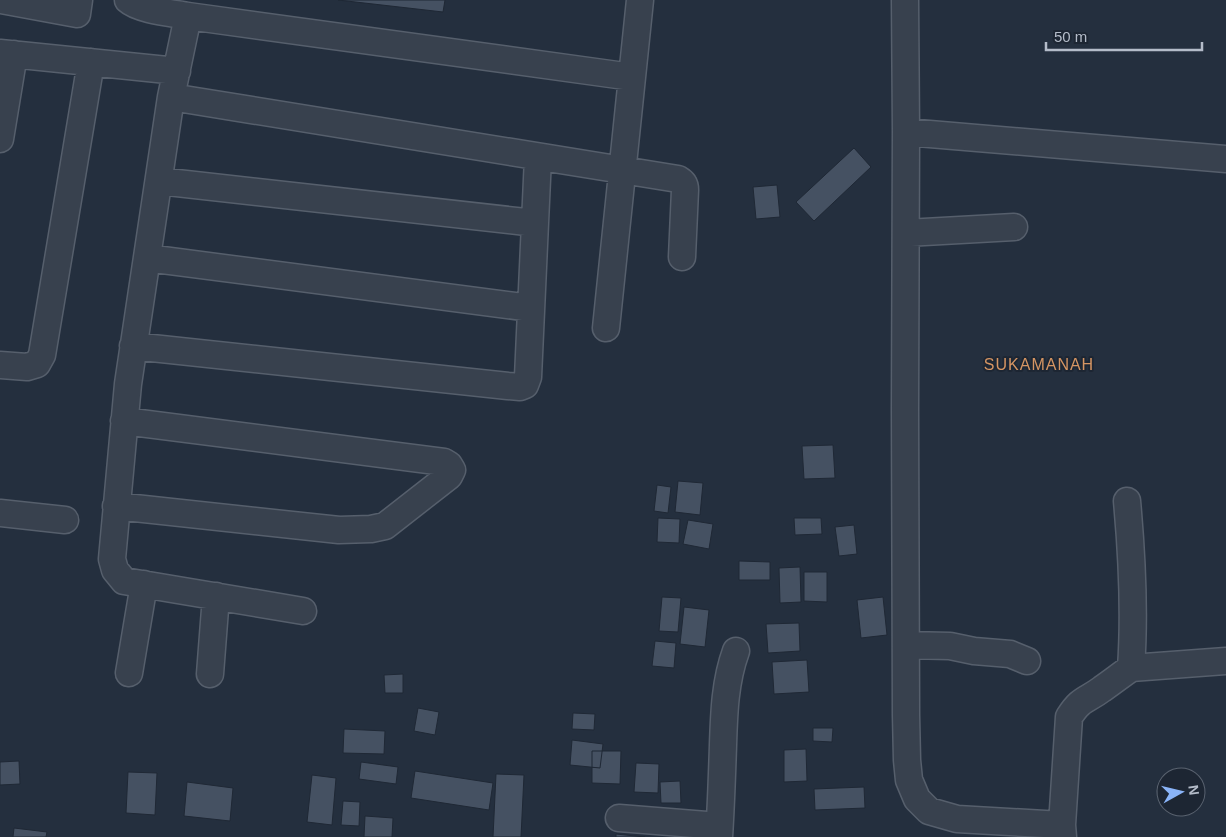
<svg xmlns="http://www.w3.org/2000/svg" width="1226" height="837" font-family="Helvetica,sans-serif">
  <rect width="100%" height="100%" fill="#242f3e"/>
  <path fill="#455162" stroke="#1f2835" d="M338,0H445L443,12Z
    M854,148L871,167L814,221L796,202Z
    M777,185L780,217L756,219L753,187Z
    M833,445L835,478L804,479L802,446Z
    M678,481L703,483L700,515L675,512Z
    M657,485L671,487L668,513L654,511Z
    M658,518L680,519L679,543L657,542Z
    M794,518H821L822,534L795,535Z
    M688,520L713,524L709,549L683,544Z
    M854,525L857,554L839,556L835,527Z
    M739,561L770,562V580H739Z
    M800,567L801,602L780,603L779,568Z
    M804,572H827V602L804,601Z
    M662,597L681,598L678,632L659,631Z
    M883,597L887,635L861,638L857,600Z
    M684,607L709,610L705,647L680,644Z
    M799,623L800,651L768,653L766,624Z
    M655,641L676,643L674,668L652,666Z
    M807,660L809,692L774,694L772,662Z
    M403,674V693H385L384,675Z
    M418,708L439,712L435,735L414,731Z
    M573,713L595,714L594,730L572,729Z
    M813,728H833L832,742L813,741Z
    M344,729L385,731L384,754L343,753Z
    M572,740L603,744L600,768L570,765Z
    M806,749L807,781L784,782V750Z
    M592,751H621L620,784L592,783Z
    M19,761L20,784L0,785V762Z
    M361,762L398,767L396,784L359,779Z
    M636,763L659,764L658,793L634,792Z
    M415,771L493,783L489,810L411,798Z
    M128,772L157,773L155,815L126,813Z
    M496,774L524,775L521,837H493Z
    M312,775L336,778L332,825L307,822Z
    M680,781L681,803H661L660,782Z
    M187,782L233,788L230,821L184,816Z
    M864,787L865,808L815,810L814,789Z
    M343,801L360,802L359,826L341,825Z
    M365,816L393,818L392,837H364Z
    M14,828L47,832L46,837H13Z
    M616,834L645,837H616Z"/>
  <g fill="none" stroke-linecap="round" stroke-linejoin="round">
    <defs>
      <path id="minor" d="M1,0L77,14L79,0
        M128,0C139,10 172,13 188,16
        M905,0L906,132L905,409L906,715L907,760L909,780L917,799L929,811L957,819L1062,825L1063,837
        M0,53L177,71
        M632,77L188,16L171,97L678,179C683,182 685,184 685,190L682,257
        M171,97L128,384L112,559L115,570L124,581L303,611
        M906,132L1226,159
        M0,139L14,54
        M159,181L535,223
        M906,233L1014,227
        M147,258L531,308
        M606,328L640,0
        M133,346L508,386L520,387L525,385L528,377L538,157
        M0,365L27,367L37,364L42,355L91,62
        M116,506L339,530L371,529L385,526L449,476L452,470L449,465L444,462L124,421
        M0,513L65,520
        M906,645L950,646L974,651L1010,654L1027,661
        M1131,668L1226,661
        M129,673L144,584
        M210,674L216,596
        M619,818L719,826
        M1062,825L1069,717C1081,698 1086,701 1102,689C1112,682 1121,675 1131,668C1135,612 1132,556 1127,501
        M719,837C721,806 722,776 723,745C724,713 725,681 736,651"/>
    </defs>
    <use href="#minor" stroke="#565f6c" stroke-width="29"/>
    <use href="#minor" stroke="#38414e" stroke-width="26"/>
  </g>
  <g text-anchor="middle" stroke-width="4" stroke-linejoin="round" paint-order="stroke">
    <g font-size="16" letter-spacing="1" fill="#d59563" stroke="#1d2633">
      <text x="1039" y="370">SUKAMANAH</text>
    </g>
  </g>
  <g transform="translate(1181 792) rotate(82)"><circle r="24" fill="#1d2633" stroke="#59626f"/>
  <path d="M0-4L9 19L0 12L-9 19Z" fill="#8ab4f8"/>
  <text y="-8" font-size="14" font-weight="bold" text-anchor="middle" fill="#b4bcc9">N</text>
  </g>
  <path d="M1046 42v8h156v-8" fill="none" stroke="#b4bcc9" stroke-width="2.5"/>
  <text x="1054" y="42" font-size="15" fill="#b4bcc9" stroke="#1d2633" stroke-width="4" paint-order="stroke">50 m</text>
</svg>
